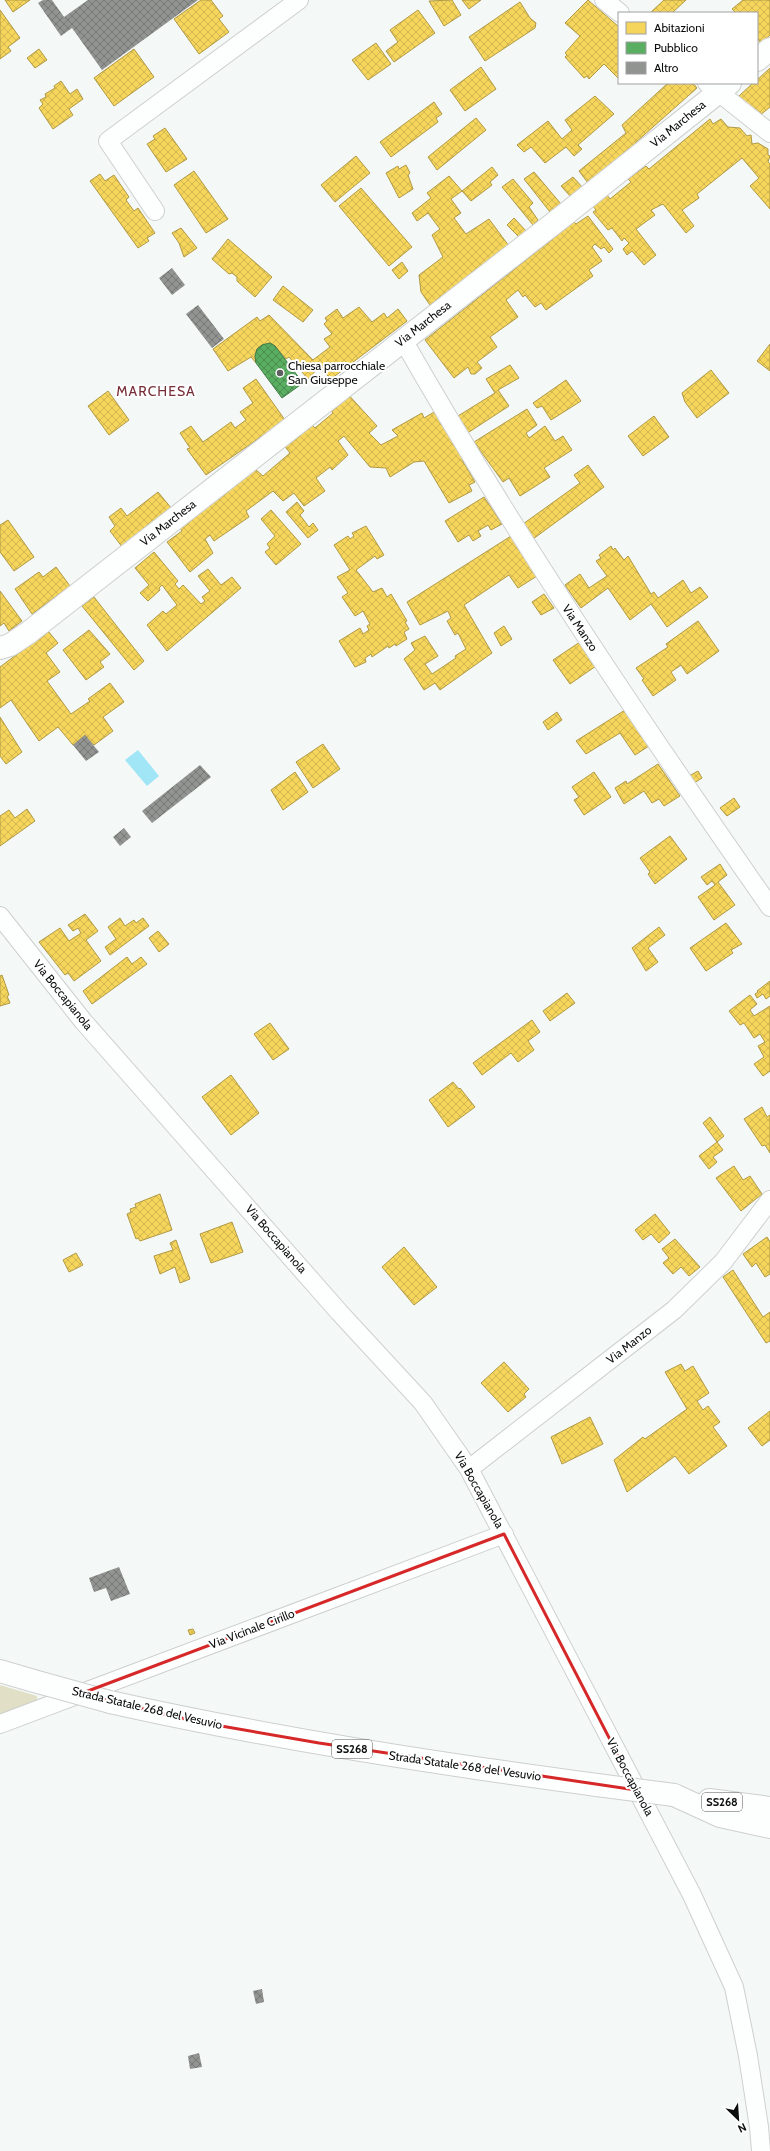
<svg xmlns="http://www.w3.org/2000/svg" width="770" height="2151" font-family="Cabin,sans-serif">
  <defs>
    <pattern id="homes-cross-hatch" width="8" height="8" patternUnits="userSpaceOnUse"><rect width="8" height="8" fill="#f6d55c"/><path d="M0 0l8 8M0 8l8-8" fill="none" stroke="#d2b64f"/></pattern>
    <pattern id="public-cross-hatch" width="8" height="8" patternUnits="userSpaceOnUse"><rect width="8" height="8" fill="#5aae61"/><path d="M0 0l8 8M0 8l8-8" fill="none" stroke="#498c4e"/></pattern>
    <pattern id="building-cross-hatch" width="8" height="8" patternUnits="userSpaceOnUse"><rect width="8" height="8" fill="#929492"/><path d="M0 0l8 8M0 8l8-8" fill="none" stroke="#767776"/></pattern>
  </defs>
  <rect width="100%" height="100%" fill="#f4f8f6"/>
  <path fill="#e1dfc5" d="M0,1685L37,1696V1701L0,1715Z"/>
  <path fill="#a0e6f7" d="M138,750L159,776L147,786L125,760Z"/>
  <path fill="url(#homes-cross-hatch)" stroke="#b09944" d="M5,0H30L13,12Z
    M201,0H211L223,16L219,19L229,32L199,54L174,19Z
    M452,0L461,15L444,26L429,1Z
    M462,0H481L469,9Z
    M588,0L619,27V79L604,64L589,79L587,76L584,78L565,57L567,55L565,53L580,36L565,23Z
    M664,0H686L672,13H650Z
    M743,0H770V35L761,43L757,38V13H736L732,9Z
    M520,2L530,18L536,23L535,28L485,61L469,37Z
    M0,10L20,38L8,47L11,51L0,59Z
    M418,10L435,33L394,62L386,51L398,42L390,30Z
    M376,43L391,64L368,80L352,60Z
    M39,49L47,60L35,68L27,58Z
    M134,49L154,77L114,106L94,78Z
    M481,67L496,89L465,111L450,90Z
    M770,68V107L759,116L738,97L753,83H757V80Z
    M61,81L70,94L77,89L83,99L69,109L73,115L53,129L39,108L43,104L40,100L46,97L45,94L55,88L54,86Z
    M668,83H693L697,88L635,143L638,147L588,183L579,171L626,133L622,125Z
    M595,96L614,114L578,145L582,149L574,156L566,147L545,163L531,147L524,152L517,145L548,121L562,139L572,130L565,120Z
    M434,102L442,114L436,118L438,122L391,157L380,142Z
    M476,118L486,130L437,170L428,157Z
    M710,119L713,124L721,119L728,127L740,128L747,136L751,135L752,144L758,143L768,149V155L770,156L768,162L770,164V209L750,186L759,178L742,158L697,194L699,198L682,210L694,226L686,233L663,204L651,210L655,215L636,229L656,255L644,265L632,251L627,255L623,249L629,243L624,238L622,241L612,228L608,230L593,212L596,210L593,206L607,195L610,199L631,182L628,179L646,166L649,169Z
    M165,128L187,159L166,172L147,144L155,139L153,136Z
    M356,156L370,173L335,202L321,185Z
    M406,165L410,173L408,175L413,189L399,198L386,173L398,166L399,169Z
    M492,167L498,175L490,182L492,185L471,201L462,191Z
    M194,171L228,219L206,233L174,185Z
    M534,172L561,204L550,212L524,179Z
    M100,174L105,181L114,175L129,197L126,200L134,211L138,208L155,233L147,238L149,241L138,248L90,181Z
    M449,176L462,191L451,199L461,213L454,218L466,234L489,219L509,246L430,305L421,292L419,275L443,257L432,235L440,229L428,213L417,221L412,213L431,198L427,193Z
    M573,177L583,188L571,197L561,186Z
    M513,179L533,203L529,207L538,220L533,225L502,187Z
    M361,188L412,247L389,266L339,206Z
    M588,216L613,249L609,253L604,247L601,249L595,244L592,247L602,261L589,270L593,276L546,310L541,303L535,307L525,295L523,297L518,290L506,300L518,317L490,337L497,347L477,362L482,368L475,374H471L468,367L454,378L425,340L574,222L576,224Z
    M514,218L527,232L521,239L507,225Z
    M181,228L197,248L184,257L179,243L172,233Z
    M228,239L272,277L255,297L237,281V277L232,273L229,274L212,259Z
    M402,262L408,271L399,279L392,270Z
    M283,286L313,310L303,322L273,300Z
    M359,307L372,322L384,313L387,318L398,309L407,321L331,379L319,367L308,379L289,357L286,359L275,346L270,343L262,345L257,349L255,356L256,363L251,357L228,371L213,349L257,317L260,321L269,315L313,360L330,347L324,339L332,334L324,324L327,321L325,318L337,309L343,318Z
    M770,344V371L757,361Z
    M510,365L519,378L498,390L509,406L466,434L458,416L495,393L486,379Z
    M711,370L729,393L697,418L685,402L682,393Z
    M256,379L285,420L206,475L187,449L190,448L180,433L191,426L203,442L231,422L235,428L246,420L240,412L253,403L243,388Z
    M566,380L581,401L551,420L542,406L537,408L533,403Z
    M108,391L129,420L109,435L88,406Z
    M345,391L377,426L369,433L381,445L398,436L392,430L422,413L424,418L436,411L465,459L462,460L475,482L469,485L472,491L449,503L424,461L414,462L390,477L386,468L370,467L344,436L338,441L348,455L332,470L330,467L316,478L325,491L304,506L294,493L283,501L273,491L246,511L249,517L214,541L210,535L205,539L213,553L190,572L167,542L182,531L180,528L255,469L263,476L290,453L282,443L310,423L315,428L333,413L327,406Z
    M527,409L537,425L526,433L529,438L545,426L555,441L563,436L572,450L544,468L550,477L520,496L509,478L503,482L474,442Z
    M654,416L669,437L643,456L628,436Z
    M588,465L604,487L533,539L523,524L580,483L574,475Z
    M158,492L172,509L123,548L110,531L115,526L109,517L121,508L127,516Z
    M484,497L502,524L491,530L488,525L478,531L481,536L473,541L469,535L458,542L445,521Z
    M297,502L304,511L300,515L309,527L313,523L318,530L308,538L286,512Z
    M271,510L301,544L276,565L265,552L270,548L267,544L275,536L261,519Z
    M8,520L34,557L14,571L0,552V525Z
    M366,526L384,555L377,559L375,556L356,570L373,592L382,588L387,597L391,594L407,621L405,622L409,629L404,632L407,639L396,646L395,644L389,648L388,646L372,657L371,654L365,658L366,662L355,667L339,641L360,628L363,634L369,630L367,626L370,624L363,611L355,616L342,597L348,593L337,577L350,570L334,545L348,536L350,539L354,536L352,533Z
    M511,536L537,576L518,588L509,575L464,605L492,653L440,690L435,683L424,690L404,659L415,650L411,643L425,636L438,656L425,664L432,674L456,658L455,656L466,649L458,633L455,635L447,621L451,618L448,611L420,625L407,602Z
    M611,546L613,550L615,548L624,560L628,556L651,594L654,592L658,598L683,580L691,593L700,587L708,597L667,627L651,604L630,620L608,588L581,608L565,585L580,574L589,588L607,576L596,561L601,558L599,555Z
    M154,552L178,581L175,584L179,589L183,585L201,604L205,601L202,597L210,591L198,576L208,569L221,585L232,577L241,588L167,651L147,625L163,611L166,614L177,605L162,585L159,588L160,590L148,601L140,593L149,585L135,568Z
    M56,567L70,586L32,614L15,589L39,572L43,577Z
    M0,591L22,621L9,631L4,623L0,626Z
    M544,594L554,608L541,615L532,602Z
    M94,597L144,661L134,670L82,606Z
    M698,621L719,651L687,674L681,665L671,672L676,680L653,696L642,680L644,679L636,668L668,647L666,644Z
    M504,626L512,639L501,646L494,633Z
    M89,630L110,654L100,662L104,667L86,680L63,650Z
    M48,631L58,643L46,653L60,672L47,681L71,714L90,701L88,699L110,683L124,702L103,717L113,731L94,745L85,735L73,745L58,727L39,741L11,700L0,708V667Z
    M580,642L596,666L570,684L553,660Z
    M625,710L649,746L635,755L620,733L586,754L576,741Z
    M557,712L562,720L548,730L543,722Z
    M0,717L22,752L6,764L0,756Z
    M323,744L340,769L313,788L296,762Z
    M658,764L680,796L664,806L659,799L652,803L644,791L624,804L615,788L626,781L627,784Z
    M698,771L702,778L694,783L689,776Z
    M295,772L308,792L283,810L271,790Z
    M594,772L611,797L584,815L574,800L579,797L572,787Z
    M734,798L740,807L727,816L720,808Z
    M27,809L35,821L0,846V816L9,810L15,818Z
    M670,836L687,859L655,884L648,874L650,872L640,858Z
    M720,864L727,875L718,882L735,905L714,920L698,897L715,885L712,881L707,885L701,877Z
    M85,914L98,931L86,940L101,961L74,981L68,973L65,975L39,942L60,928L69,941L81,933L78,928L73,931L68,925Z
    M120,918L125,926L134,920L136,923L143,918L149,926L110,955L105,947L116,939L108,927Z
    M726,923L742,944L731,950L733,953L706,971L690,948Z
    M659,927L665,935L648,948L658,962L646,971L632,948Z
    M158,931L169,944L159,952L149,938Z
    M127,957L132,964L141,957L147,964L92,1004L83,991Z
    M2,975L9,995L7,996L10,1003L0,1006V976Z
    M770,981V996L766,999L763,994L757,998L755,994L758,992L757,991Z
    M567,993L575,1003L550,1021L543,1011Z
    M750,995L757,1004L750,1010L754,1016L770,1006V1071L763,1076L754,1064L764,1057L758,1046L765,1042L760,1034L754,1038L744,1023L740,1025L729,1011Z
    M532,1020L540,1032L528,1041L534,1050L518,1062L511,1053L482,1075L473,1063Z
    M270,1023L289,1049L273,1060L254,1034Z
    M231,1075L259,1113L231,1135L202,1097Z
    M453,1082L459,1089L460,1088L475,1107L448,1127L429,1100Z
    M762,1107L767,1117L770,1115V1153L765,1145L762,1146L744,1119Z
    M710,1117L724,1136L717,1142L703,1123Z
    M717,1142L723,1150L713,1157L717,1162L709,1169L699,1156Z
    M734,1166L743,1180L750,1176L762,1194L741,1211L716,1178Z
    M160,1194L172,1230L140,1241L138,1238L136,1239L127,1214L131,1212L130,1209L136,1207L135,1204Z
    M655,1214L670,1233L659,1243L651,1234L643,1240L635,1230Z
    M232,1222L243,1252L211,1263L200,1234Z
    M767,1237L770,1242V1274L765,1277L756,1263L752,1267L743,1254Z
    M675,1239L700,1267L689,1276L681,1267L673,1274L663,1263L669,1258L662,1249Z
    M176,1240L190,1279L180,1283L175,1267L160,1274L154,1256L173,1250L170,1243Z
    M404,1247L437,1287L414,1305L382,1267Z
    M76,1253L83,1265L69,1272L63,1260Z
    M733,1270L763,1317L770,1312V1341L766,1343L723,1277Z
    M504,1362L529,1389L524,1394L526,1397L508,1412L481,1383Z
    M681,1364L685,1371L693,1366L709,1393L697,1401L703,1410L708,1406L720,1422L713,1427L727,1446L689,1474L675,1456L627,1492L614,1460L643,1437L645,1439L687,1409L665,1372Z
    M770,1411V1440L762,1446L748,1428Z
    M590,1417L603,1444L562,1464L551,1437Z
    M193,1629L195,1633L190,1635L188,1630Z"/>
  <path fill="url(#public-cross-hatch)" stroke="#437e48" d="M270,343L275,346L303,383L282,398L256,363L255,356L257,349L262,345Z"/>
  <path fill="url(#building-cross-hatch)" d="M43,0H52L64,17L88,0H198L102,70L72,28L61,36L38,3Z
    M172,268L185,285L172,295L159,278Z
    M198,305L224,339L212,348L186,314Z
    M85,735L99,752L86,761L73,745Z
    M200,765L211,777L152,823L142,811Z
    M124,828L131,837L120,846L113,837Z
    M119,1567L130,1594L111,1601L106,1588L94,1592L89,1578Z
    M262,1989L264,2002L256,2004L253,1991Z
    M199,2053L202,2067L190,2069L188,2056Z"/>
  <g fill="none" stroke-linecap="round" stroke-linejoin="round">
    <defs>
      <path id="minor" d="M604,0L620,13
        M707,83L770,133
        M155,211L108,141L299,0
        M403,340C515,536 641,722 770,907
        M0,916L83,1021L339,1312L423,1403L469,1469L692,1895L734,1987L748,2056L759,2127L761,2151
        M469,1469L674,1310L723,1262L770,1200
        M0,1724L504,1534"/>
      <path id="tertiary" d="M757,60L770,49
        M0,648L10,645L28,633L567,213L730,83"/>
      <path id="trunk" d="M0,1671L34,1681
        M110,1702C271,1738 433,1763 597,1785
        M674,1795L720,1816L770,1827
        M709,1800L770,1808"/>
    </defs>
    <use href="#minor" stroke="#cdd0ce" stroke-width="20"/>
    <use href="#tertiary" stroke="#cdd0ce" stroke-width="24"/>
    <use href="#trunk" stroke="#cdd0ce" stroke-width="24"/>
    <use href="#minor" stroke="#fdfefe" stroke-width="18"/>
    <use href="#tertiary" stroke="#fdfefe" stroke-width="22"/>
    <use href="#trunk" stroke="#fdfefe" stroke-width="22"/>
    <defs>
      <path id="trunk-bridge" d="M34,1681L110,1702
        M597,1785L674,1795"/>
    </defs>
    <use href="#trunk-bridge" stroke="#cdd0ce" stroke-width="24" stroke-linecap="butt"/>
    <use href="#trunk-bridge" stroke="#fdfefe" stroke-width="22"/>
  </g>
  <path fill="none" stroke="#d62828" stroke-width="3" stroke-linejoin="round" d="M504,1534L636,1790L319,1743L198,1722L80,1694Z"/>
  <circle fill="#5d605f" stroke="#fff" stroke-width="1.5" cx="280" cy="373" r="4"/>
  <g text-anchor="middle" stroke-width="4" stroke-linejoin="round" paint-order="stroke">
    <g fill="#fff" stroke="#555656" stroke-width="1">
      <rect x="332" y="1740" width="40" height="18" rx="3"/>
      <rect x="702" y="1793" width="40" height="18" rx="3"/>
    </g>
    <g font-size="11" font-weight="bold" fill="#0c0e0d">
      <text x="352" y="1753">SS268</text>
      <text x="722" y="1806">SS268</text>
    </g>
    <g font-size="12" fill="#0c0e0d" stroke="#fff">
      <text transform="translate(678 124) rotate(-39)" y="4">Via Marchesa</text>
      <text transform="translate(423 324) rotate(-38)" y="4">Via Marchesa</text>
      <text transform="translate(168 523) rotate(-38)" y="4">Via Marchesa</text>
      <text transform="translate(580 628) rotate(56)" y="4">Via Manzo</text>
      <text transform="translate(63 995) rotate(51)" y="4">Via Boccapianola</text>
      <text transform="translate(276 1239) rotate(49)" y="4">Via Boccapianola</text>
      <text transform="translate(629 1345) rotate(-38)" y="4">Via Manzo</text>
      <text transform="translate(479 1490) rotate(60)" y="4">Via Boccapianola</text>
      <text transform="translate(252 1629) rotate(-21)" y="4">Via Vicinale Cirillo</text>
      <text transform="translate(147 1708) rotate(13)" y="4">Strada Statale 268 del Vesuvio</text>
      <text transform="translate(465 1766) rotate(8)" y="4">Strada Statale 268 del Vesuvio</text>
      <text transform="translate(630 1777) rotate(62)" y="4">Via Boccapianola</text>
    </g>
    <g font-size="12" fill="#0c0e0d" stroke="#fff" text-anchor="start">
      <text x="288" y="370">Chiesa parrocchiale<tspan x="288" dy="14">San Giuseppe</tspan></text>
    </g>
    <g font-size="14" letter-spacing="1" fill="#762f37" stroke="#fff">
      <text x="156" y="396">MARCHESA</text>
    </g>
  </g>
  <rect x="618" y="12" width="140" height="72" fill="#ffffff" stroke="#9e9f9e"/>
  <rect x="626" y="22" width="20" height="12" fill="#f6d55c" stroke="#9e9f9e"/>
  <text x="654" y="32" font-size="12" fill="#0c0e0d">Abitazioni</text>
  <rect x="626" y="42" width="20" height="12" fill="#5aae61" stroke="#9e9f9e"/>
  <text x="654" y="52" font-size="12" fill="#0c0e0d">Pubblico</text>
  <rect x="626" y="62" width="20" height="12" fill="#929492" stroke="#9e9f9e"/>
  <text x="654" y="72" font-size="12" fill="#0c0e0d">Altro</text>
  <g transform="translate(738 2119) rotate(155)" stroke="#ffffff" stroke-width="3" paint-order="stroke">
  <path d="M0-3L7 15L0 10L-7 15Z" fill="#0c0e0d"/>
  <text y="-6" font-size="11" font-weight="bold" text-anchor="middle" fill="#0c0e0d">N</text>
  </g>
</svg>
